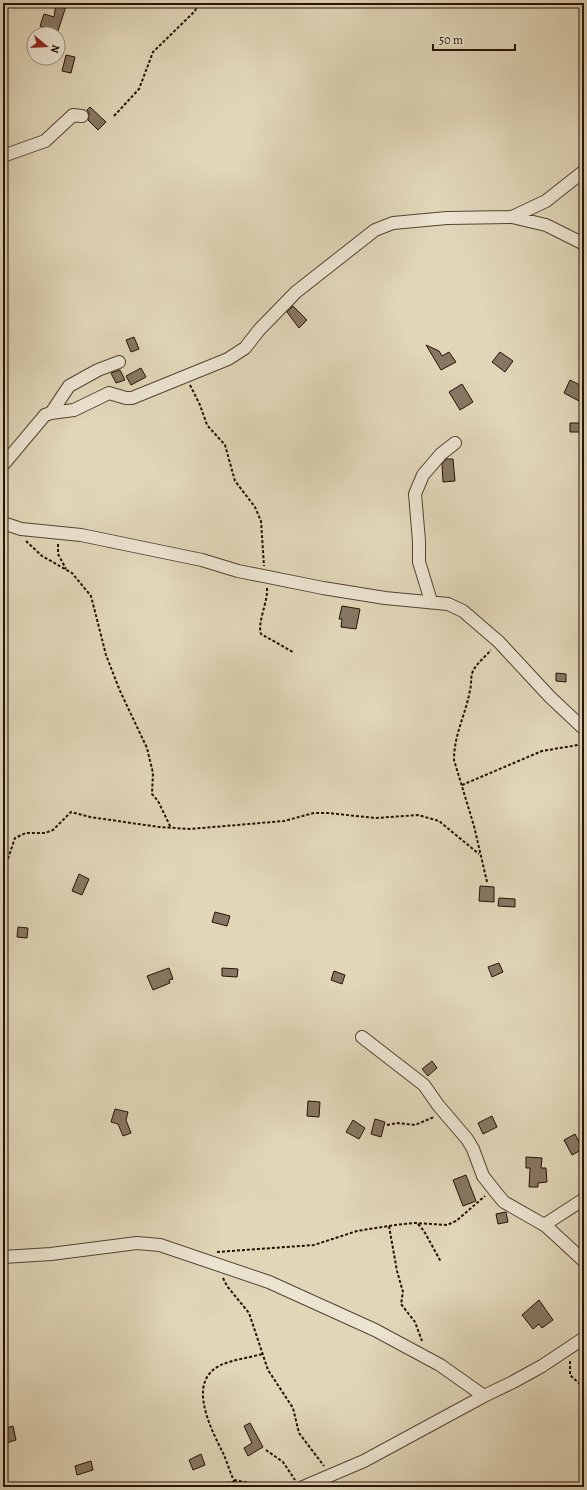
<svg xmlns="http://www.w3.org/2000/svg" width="587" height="1490" font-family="Alegreya,serif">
  <rect width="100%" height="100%" fill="#e0d6b8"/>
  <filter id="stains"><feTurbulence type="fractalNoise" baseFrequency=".005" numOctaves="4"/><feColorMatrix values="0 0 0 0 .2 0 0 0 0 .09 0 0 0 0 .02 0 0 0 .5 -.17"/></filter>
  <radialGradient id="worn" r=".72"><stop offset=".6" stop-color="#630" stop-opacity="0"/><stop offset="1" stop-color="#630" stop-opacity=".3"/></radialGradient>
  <path fill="#877763" stroke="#271106" d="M56,3H67L57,34H52V30L40,26L44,14L54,17Z
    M66,55L75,57L71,73L62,71Z
    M90,107L106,122L98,130L88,120L89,113L87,110Z
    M293,306L307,320L299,328L287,312Z
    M134,337L139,349L131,352L126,340Z
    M426,345L439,351L442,356L449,352L456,362L441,370Z
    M500,352L513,361L505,372L492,362Z
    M141,368L146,377L131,385L126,376Z
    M120,370L125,380L116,383L111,373Z
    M570,380L584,387L579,401L564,393Z
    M462,384L473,402L460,410L449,392Z
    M570,423H584V432H570Z
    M446,459H453L455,481L443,482L442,464Z
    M342,606L360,609L356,629L341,627L342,619H339Z
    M556,673L566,674V682L556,681Z
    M79,874L89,879L82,895L72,891Z
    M480,886L494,887V902L479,901Z
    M499,898L515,899V907L498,906Z
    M215,912L230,916L227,926L212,922Z
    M18,927L28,928L27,938L17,937Z
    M499,963L503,972L492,977L488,967Z
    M169,968L173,979L169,980L170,983L153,990L147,976Z
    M222,968L238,969L237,977L222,976Z
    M334,971L345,975L342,984L331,980Z
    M432,1061L437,1068L428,1076L422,1069Z
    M308,1101L320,1102L319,1117L307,1116Z
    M115,1109L128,1112L126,1120L131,1133L123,1136L118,1124L111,1122Z
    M492,1116L497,1127L483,1134L478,1123Z
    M375,1119L385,1122L381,1137L371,1134Z
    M353,1120L365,1128L359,1139L346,1132Z
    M575,1134L583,1149L572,1155L564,1140Z
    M526,1157L542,1158L541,1168H546L547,1182L538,1183V1187H529L530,1168H526Z
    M466,1175L476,1201L463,1206L453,1180Z
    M506,1212L508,1222L498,1224L496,1214Z
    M539,1300L553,1320L542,1328L539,1324L533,1329L522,1315Z
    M250,1423L263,1447L248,1456L244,1448L252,1443L244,1426Z
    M13,1426L16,1440L3,1444V1429Z
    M201,1454L205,1465L193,1470L189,1460Z
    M91,1461L93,1470L77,1475L75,1466Z"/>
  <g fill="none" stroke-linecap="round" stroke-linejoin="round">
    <defs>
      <path id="minor" d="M3,156L45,141L73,115L82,116
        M512,217L546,201L584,171
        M51,413L69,386L98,370L119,362
        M3,465L45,415L51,413L74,410L109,393L126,398H132L228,359L245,348L259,330L296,292L375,230L393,223L447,218L512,217L546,225L584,244
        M3,523L21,529L81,535L202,560L238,571L323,588L385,598L448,604L463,611L499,642L550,697L584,729
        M431,601L419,562V541L415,494L423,475L441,454L455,443
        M362,1037L424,1085L438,1105L467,1139L473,1149L483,1176L498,1195L504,1202L546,1226L584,1261
        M544,1225L584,1199
        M3,1257L51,1254L137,1243L160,1245L269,1282L375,1330L440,1365L484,1396
        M303,1487L364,1461L484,1396L513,1382L542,1366L584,1338"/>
    </defs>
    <use href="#minor" stroke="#554232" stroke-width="14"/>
    <path stroke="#271106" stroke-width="2" stroke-dasharray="3 2" stroke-linecap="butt" d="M114,116L139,89L153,52L195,11L198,3
      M190,385L200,405L207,425L225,445L235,481L255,507L261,521L264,566
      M26,541L42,556L72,573L91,596L106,655L120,691L147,748L153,773L152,794L158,801L171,828
      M58,544V554L66,569
      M267,588C268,602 257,623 261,634L293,652
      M462,785L542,751L584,744
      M3,873L15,838L26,833H45L53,830L71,812L90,817L159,827L190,829L284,821L314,813H328L376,818L418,815L439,821L479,854
      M487,882L474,826L454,760C454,734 466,714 470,690C472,683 470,678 473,671C477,663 485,657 491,650
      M387,1125L398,1123L415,1125L434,1117
      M418,1224L424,1231L441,1262
      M389,1226L397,1271L403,1292L401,1304L415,1322L422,1341
      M217,1252L314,1245L357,1231L395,1225L415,1223L447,1225L456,1221L485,1196
      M223,1278L227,1286L249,1313L268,1370L293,1408L299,1433L324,1466
      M570,1361V1375L584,1388
      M266,1450L283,1462L295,1480
      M234,1480L250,1483L263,1487
      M192,1487L234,1482
      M237,1487C231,1476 228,1464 223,1453C213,1433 192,1393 210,1373C221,1360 246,1359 262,1354"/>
    <use href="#minor" stroke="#ebe4d1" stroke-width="12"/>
  </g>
  <rect width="587" height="1490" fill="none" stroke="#e0d6b8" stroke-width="16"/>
  <rect x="4" y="4" width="579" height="1482" fill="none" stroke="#271106" stroke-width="2"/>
  <rect x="8" y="8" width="571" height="1474" fill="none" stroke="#271106"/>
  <g transform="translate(46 46) rotate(108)"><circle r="19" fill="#ebe4d1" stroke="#9d9080"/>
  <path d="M0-3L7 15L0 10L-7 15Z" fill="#8f2418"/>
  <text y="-6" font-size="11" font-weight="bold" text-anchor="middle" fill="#271106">N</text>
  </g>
  <path d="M433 44v6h82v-6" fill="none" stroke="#271106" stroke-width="2"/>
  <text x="439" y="44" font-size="12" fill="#271106" stroke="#ebe4d1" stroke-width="3" paint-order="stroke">50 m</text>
  <rect width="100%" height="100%" filter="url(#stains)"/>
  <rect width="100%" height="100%" fill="url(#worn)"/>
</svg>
